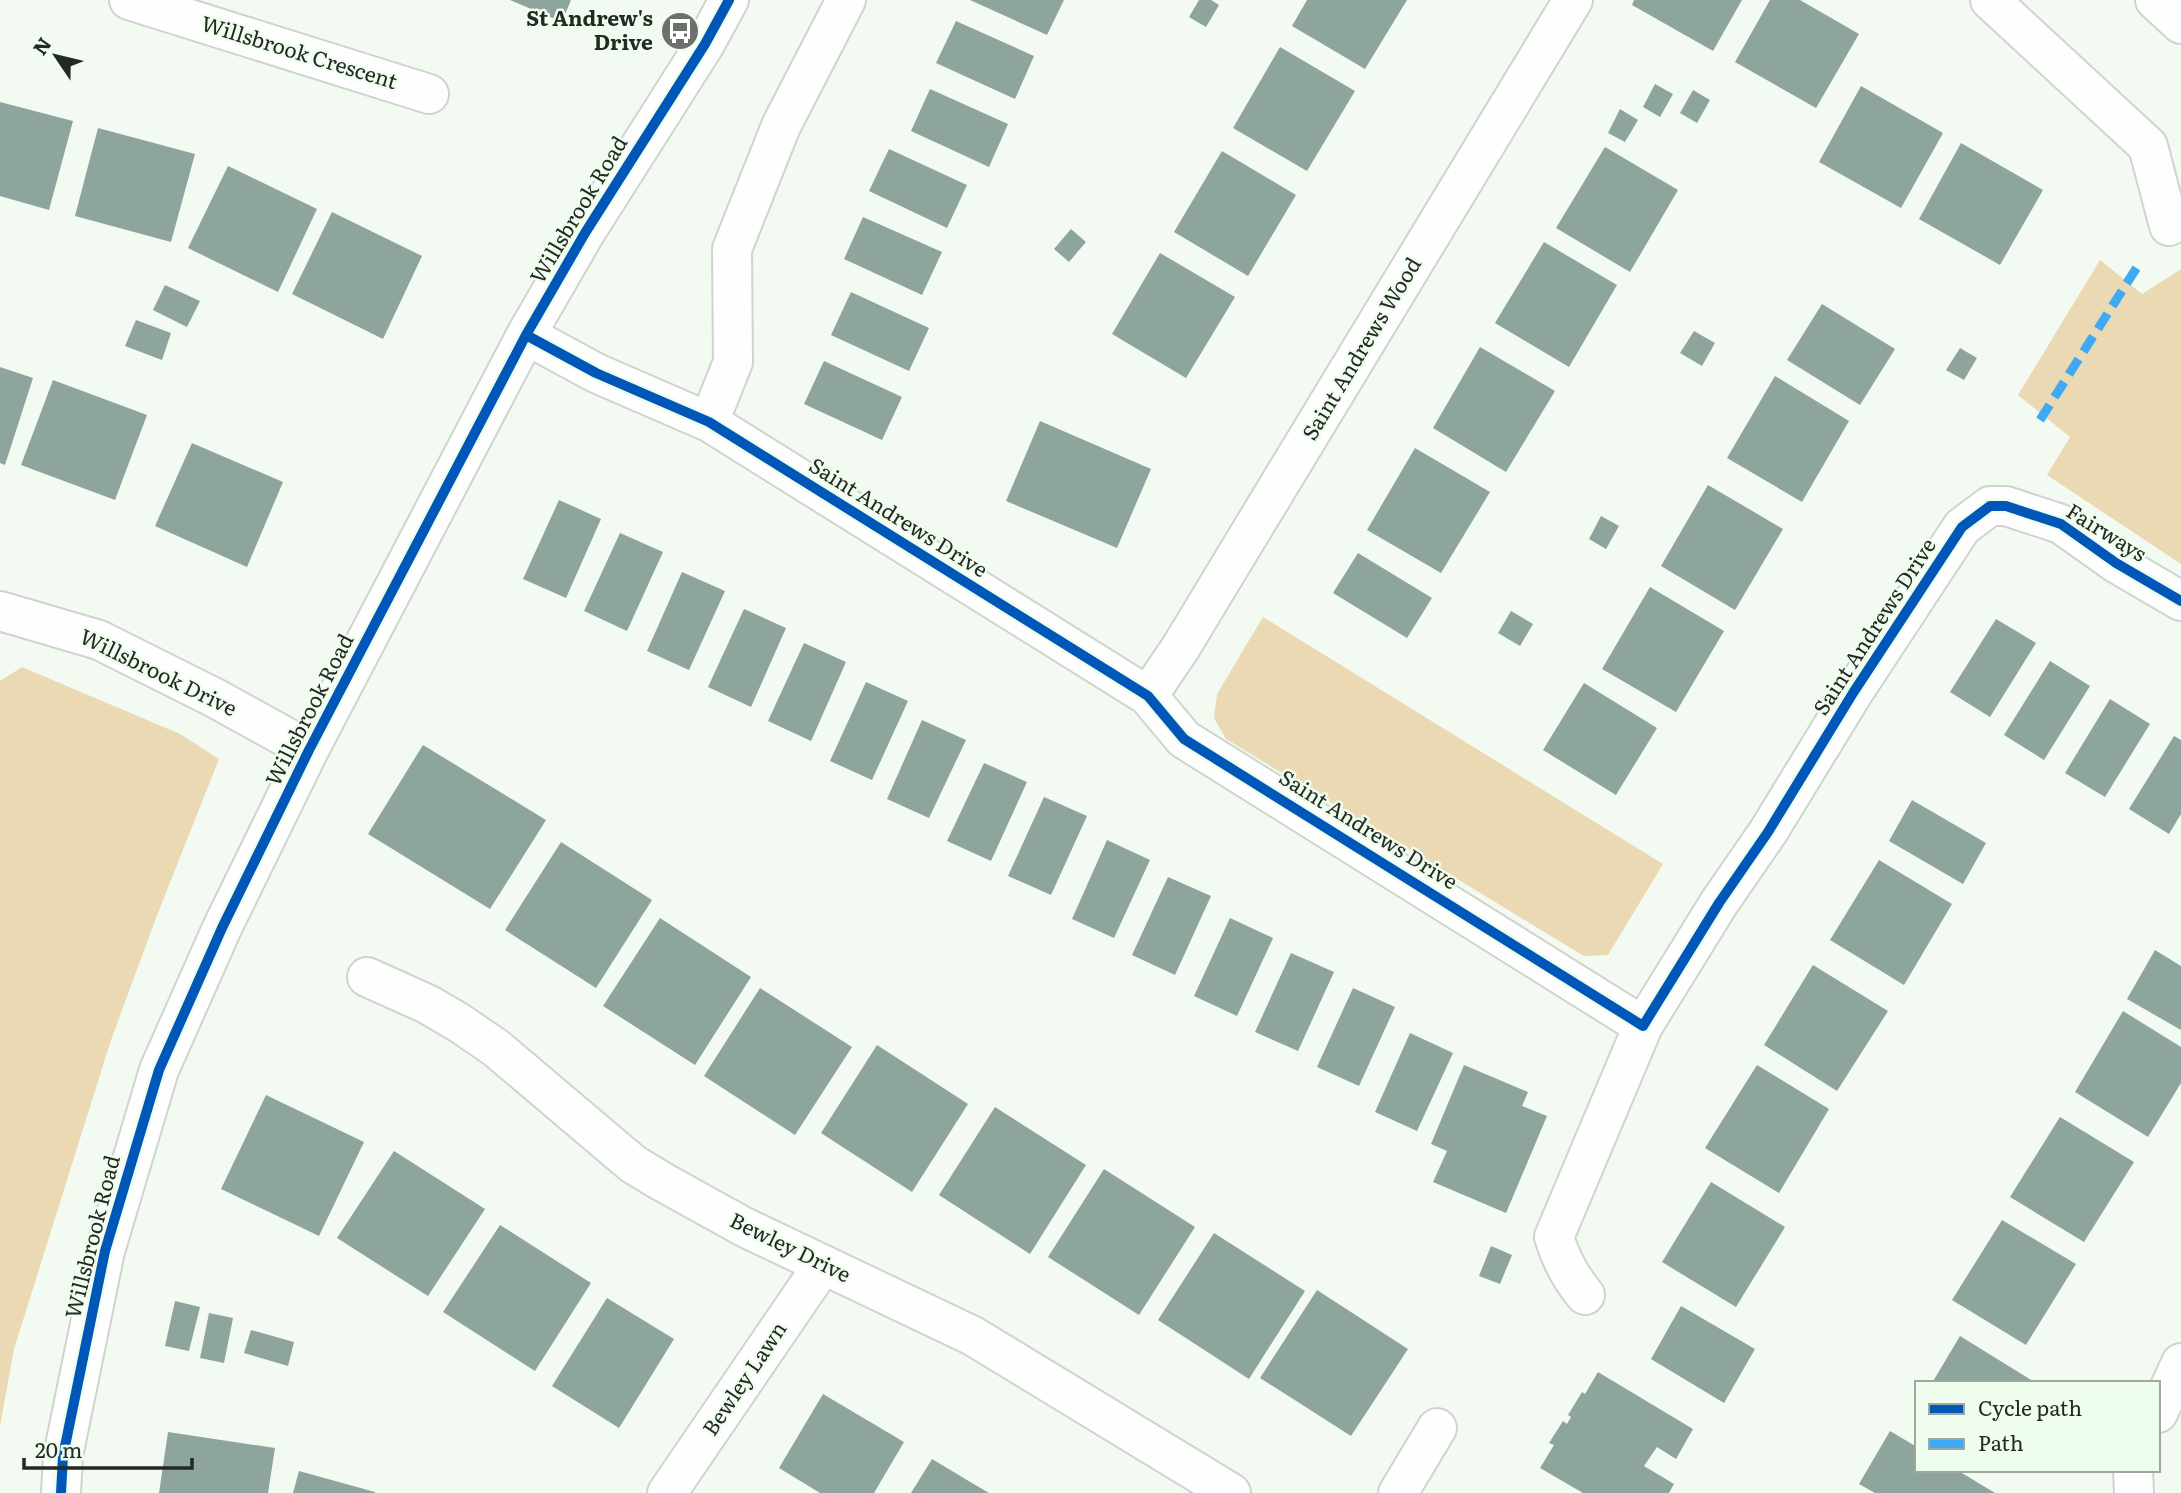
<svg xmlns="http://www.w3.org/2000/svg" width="2181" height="1493" font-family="Literata,serif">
  <rect width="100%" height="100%" fill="#f2faf2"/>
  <path fill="#ead9b2" d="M2100,260L2142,294L2181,269V564L2047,475L2070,437L2018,395Z
    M1263,617L1663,864L1608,955L1584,956L1226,739L1214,718L1217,694Z
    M22,667L180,734L219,759L156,918L110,1043L14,1349L0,1426V681Z"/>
  <path fill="#8da59d" d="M510,0H571L562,22Z
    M970,0H1064L1047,35Z
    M1199,0H1211L1219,5L1206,27L1189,17Z
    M1307,0H1407L1365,69L1292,26Z
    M1634,0H1742L1713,51L1632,5Z
    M1770,0H1800L1859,34L1816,108L1735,62Z
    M956,21L1034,56L1015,99L936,63Z
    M1280,47L1355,91L1307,171L1233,128Z
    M1655,84L1673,94L1660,117L1643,107Z
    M1861,86L1943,133L1901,208L1819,162Z
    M930,89L1008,124L989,167L911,131Z
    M1693,90L1710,100L1697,123L1680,113Z
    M0,102L73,121L49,210L0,196Z
    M1620,109L1638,120L1625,142L1608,133Z
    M98,128L195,154L171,242L75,216Z
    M1961,143L2043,190L2000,265L1919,219Z
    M1605,147L1678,190L1630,272L1556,228Z
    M889,149L967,185L947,228L869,191Z
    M1222,151L1296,195L1248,276L1174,232Z
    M228,166L317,209L278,292L188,248Z
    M332,212L422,256L383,339L292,294Z
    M863,217L942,252L922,295L844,259Z
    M1071,229L1086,242L1069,262L1054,249Z
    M1544,242L1617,285L1569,367L1495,323Z
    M1160,253L1235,297L1186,378L1112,334Z
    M165,285L200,301L187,327L153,310Z
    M851,292L929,328L909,371L831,335Z
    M1822,304L1895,349L1860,405L1787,360Z
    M136,320L171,333L162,360L125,346Z
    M1694,331L1715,343L1702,366L1680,353Z
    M1480,347L1555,391L1506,472L1433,428Z
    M1960,348L1977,358L1964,380L1946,370Z
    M824,361L902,397L882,440L804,404Z
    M0,367L33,378L5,465L0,463Z
    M1775,376L1849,421L1802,502L1727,458Z
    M53,380L147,415L115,500L21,465Z
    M1040,421L1151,469L1117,548L1006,501Z
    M192,443L283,482L247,567L155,526Z
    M1415,448L1490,492L1441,573L1367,530Z
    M1708,485L1783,529L1735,610L1661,566Z
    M559,500L601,519L566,598L523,579Z
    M1601,516L1619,526L1606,549L1589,539Z
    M620,533L663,552L627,631L584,611Z
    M1358,553L1432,598L1407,638L1333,593Z
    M682,572L725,591L689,670L647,651Z
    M1650,587L1724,631L1676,712L1602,669Z
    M744,609L786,628L751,707L708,687Z
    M1511,611L1533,624L1520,646L1498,633Z
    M1996,619L2036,643L1990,717L1950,692Z
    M804,643L846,662L811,741L768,721Z
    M2050,661L2090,686L2044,760L2004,735Z
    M866,682L908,701L872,780L830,761Z
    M1584,683L1657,728L1616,795L1543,750Z
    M2110,699L2150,724L2105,797L2065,773Z
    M922,720L966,740L929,818L887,799Z
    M2174,736L2181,740V814L2169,834L2129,809Z
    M423,745L546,820L490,909L368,834Z
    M984,763L1027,782L991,861L947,841Z
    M1044,797L1087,816L1051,895L1008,876Z
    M1912,800L1986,843L1963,884L1889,841Z
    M1107,840L1150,860L1114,938L1072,919Z
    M561,842L652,900L596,988L505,930Z
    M1879,860L1952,904L1904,985L1830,940Z
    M1168,877L1211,896L1175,975L1132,955Z
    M660,918L751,977L695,1065L603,1006Z
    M1230,918L1273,938L1237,1016L1194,996Z
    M2155,950L2181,966V1030L2127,999Z
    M1291,953L1334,972L1298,1051L1255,1032Z
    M1813,965L1888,1011L1837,1091L1764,1045Z
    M760,988L852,1047L795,1135L704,1076Z
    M1353,988L1395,1007L1359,1086L1317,1067Z
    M2123,1011L2181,1047V1083L2148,1137L2075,1092Z
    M1410,1033L1453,1053L1417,1131L1375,1112Z
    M877,1045L968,1104L912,1192L821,1133Z
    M1464,1065L1528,1092L1522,1106L1547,1116L1506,1213L1433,1182L1447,1151L1431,1144Z
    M1757,1065L1829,1109L1779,1193L1705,1148Z
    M266,1095L364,1142L319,1236L221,1189Z
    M995,1107L1086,1165L1030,1254L939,1195Z
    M2060,1117L2134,1162L2084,1242L2010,1197Z
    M394,1151L485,1209L428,1296L337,1238Z
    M1104,1169L1195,1227L1139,1315L1048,1257Z
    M1711,1182L1785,1227L1736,1307L1662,1262Z
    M2002,1220L2076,1264L2026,1345L1952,1300Z
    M500,1225L591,1283L535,1371L443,1312Z
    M1214,1233L1305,1291L1249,1379L1158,1320Z
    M1491,1246L1512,1255L1500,1284L1479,1276Z
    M1317,1290L1408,1349L1351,1436L1260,1378Z
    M607,1298L674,1339L619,1428L552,1386Z
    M175,1301L200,1307L189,1351L165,1346Z
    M1681,1306L1755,1349L1724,1403L1651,1359Z
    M209,1313L233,1318L224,1363L200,1358Z
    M251,1330L294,1342L288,1366L244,1353Z
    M1960,1336L2036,1383H1932Z
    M1598,1372L1693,1429L1676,1459L1657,1447L1644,1466L1674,1484L1669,1493H1583L1540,1468L1554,1445L1549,1443L1563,1421L1567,1424L1571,1417L1568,1415L1582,1392L1585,1394Z
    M823,1394L904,1442L874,1493H820L779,1468Z
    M1890,1431L1917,1447V1470H1957L1995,1493H1875L1859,1484Z
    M168,1432L275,1448L268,1493H159Z
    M932,1459L972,1483L989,1493H911Z
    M299,1471L375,1492V1493H293Z"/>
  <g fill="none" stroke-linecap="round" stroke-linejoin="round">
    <defs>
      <path id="minor" d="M129,0L429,94
        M1990,0L2148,146L2169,226
        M526,335L596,373L709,422L1148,696L1184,739L1643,1026L1719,903L1768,832L1853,693L1962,527L1990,506H2006L2061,524L2116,563L2181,601
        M709,422L733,362L732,249L781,126L846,0
        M0,611L99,640L215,698L309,750
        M1148,696L1181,647L1236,556L1573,0
        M367,977L427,1004L458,1022L496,1048L633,1164L661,1181L744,1227L973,1336L1231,1493
        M1585,1295C1570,1277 1561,1260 1554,1237L1643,1026
        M2158,1413L2181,1363
        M2133,1470L2134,1493
        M61,1493L63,1456L105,1251L159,1070L222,928L309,750L526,335L585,233L705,44L729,0
        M667,1493L822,1266
        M1398,1493L1437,1428"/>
      <path id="major" d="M2155,0L2181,24"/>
    </defs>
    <use href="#minor" stroke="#cfd5ce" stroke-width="42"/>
    <use href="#major" stroke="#cfd5ce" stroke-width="42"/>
    <use href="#minor" stroke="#fdfefd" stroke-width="38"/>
    <use href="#major" stroke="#fdfefd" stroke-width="38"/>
    <path stroke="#3fa9f5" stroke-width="9" stroke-dasharray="18 9" stroke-linecap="butt" d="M2040,420L2139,264"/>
    <defs>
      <path id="cycleway" d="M526,335L596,373L709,422L1148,696L1184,739L1643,1026L1719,903L1768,832L1853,693L1962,527L1990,506H2006L2061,524L2116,563L2181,601
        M61,1493L63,1456L105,1251L159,1070L222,928L309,750L526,335L585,233L705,44L729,0"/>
    </defs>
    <use href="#cycleway" stroke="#effdee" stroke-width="15"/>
    <use href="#cycleway" stroke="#0057b8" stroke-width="10"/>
  </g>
  <defs>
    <symbol id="bus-disc" viewBox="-11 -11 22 22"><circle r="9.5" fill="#6c726b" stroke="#effdee"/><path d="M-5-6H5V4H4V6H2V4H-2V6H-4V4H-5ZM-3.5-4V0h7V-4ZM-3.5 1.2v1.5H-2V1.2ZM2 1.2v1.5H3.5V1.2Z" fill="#fff"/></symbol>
  </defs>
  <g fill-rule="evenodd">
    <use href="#bus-disc" x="658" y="9" width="44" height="44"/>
  </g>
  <g text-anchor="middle" stroke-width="5" stroke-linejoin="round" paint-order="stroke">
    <g font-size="21" font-weight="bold" fill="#242923" stroke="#effdee" text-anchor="end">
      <text x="653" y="26">St Andrew's<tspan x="653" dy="24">Drive</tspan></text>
    </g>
    <g font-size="21" fill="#242923" stroke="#effdee">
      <text transform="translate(299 53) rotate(17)" y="7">Willsbrook Crescent</text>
      <text transform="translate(579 210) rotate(-59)" y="7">Willsbrook Road</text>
      <text transform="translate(1362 349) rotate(-59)" y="7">Saint Andrews Wood</text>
      <text transform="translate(898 518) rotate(32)" y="7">Saint Andrews Drive</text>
      <text transform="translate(2106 533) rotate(32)" y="7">Fairways</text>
      <text transform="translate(1875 627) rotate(-57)" y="7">Saint Andrews Drive</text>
      <text transform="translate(158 673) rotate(26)" y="7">Willsbrook Drive</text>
      <text transform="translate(310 710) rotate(-63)" y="7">Willsbrook Road</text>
      <text transform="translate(1368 830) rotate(32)" y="7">Saint Andrews Drive</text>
      <text transform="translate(93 1237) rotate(-76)" y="7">Willsbrook Road</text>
      <text transform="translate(790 1248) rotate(26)" y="7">Bewley Drive</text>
      <text transform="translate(745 1379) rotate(-56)" y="7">Bewley Lawn</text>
    </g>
  </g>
  <rect x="1915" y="1381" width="245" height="91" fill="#effdee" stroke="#9ea89d" stroke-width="2"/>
  <rect x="1929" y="1404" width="35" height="10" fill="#0057b8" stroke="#9ea89d" stroke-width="2"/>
  <text x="1978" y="1416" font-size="21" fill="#242923">Cycle path</text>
  <rect x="1929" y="1439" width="35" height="10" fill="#3fa9f5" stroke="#9ea89d" stroke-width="2"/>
  <text x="1978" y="1451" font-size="21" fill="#242923">Path</text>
  <g transform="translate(56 56) rotate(305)" stroke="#effdee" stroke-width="5" paint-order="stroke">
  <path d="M0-5L12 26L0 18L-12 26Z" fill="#242923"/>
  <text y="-10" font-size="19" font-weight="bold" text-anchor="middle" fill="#242923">N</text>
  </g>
  <path d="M24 1458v10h168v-10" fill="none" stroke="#242923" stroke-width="3.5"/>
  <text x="35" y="1458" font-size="21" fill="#242923" stroke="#effdee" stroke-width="5" paint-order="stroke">20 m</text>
</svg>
